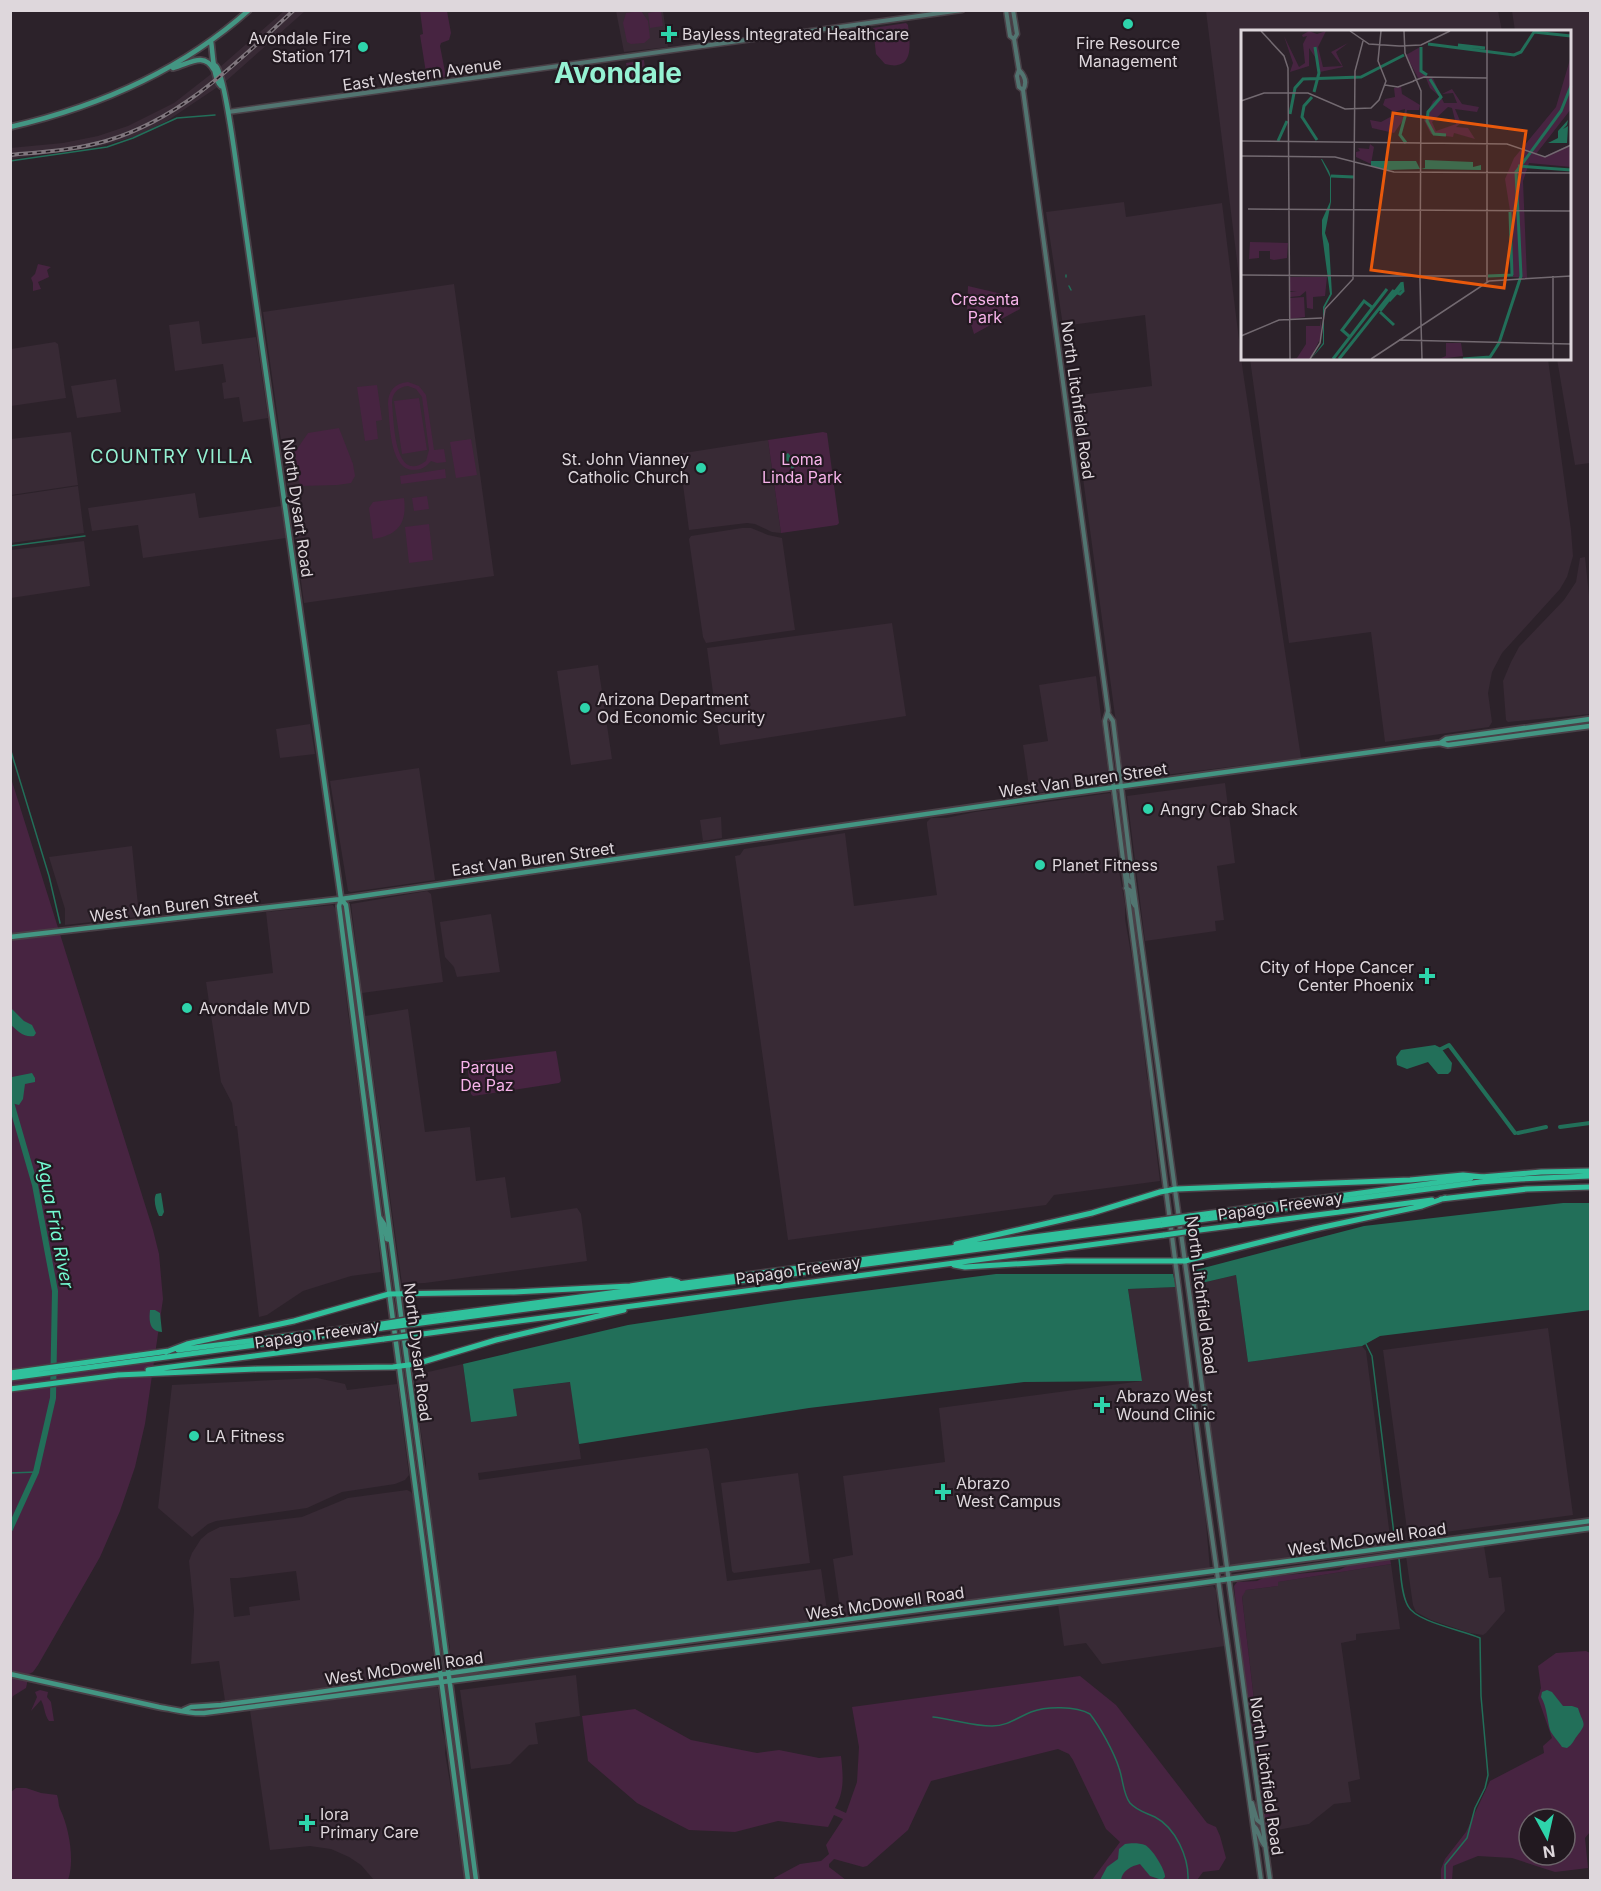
<svg xmlns="http://www.w3.org/2000/svg" width="1601" height="1891" font-family="Inter,sans-serif">
  <rect width="100%" height="100%" fill="#2c222a"/>
  <path fill="#382a35" fill-rule="evenodd" d="M284,11H305L225,82L167,121L137,136L101,146L11,159L10,148L63,143L98,136L128,126L174,103L220,67Z
    M616,11H663L668,47L624,52Z
    M1206,11H1498L1502,31L1242,32V301Z
    M1512,11H1590V463L1575,465L1557,359L1570,358V32L1515,31Z
    M1124,202L1126,217L1222,203L1243,372L1301,758L1165,775H1150L1130,778L1123,775L1072,396L1152,386L1145,315L1063,326L1046,212Z
    M454,284L494,576L304,603L295,537V524L289,498L263,312Z
    M199,321L202,344L256,337L268,418L243,422L239,397L224,399L222,383L226,382L223,364L175,371L169,325Z
    M55,342L58,344L66,398L11,406V349Z
    M1250,359H1548L1571,530L1573,556L1567,577L1560,589L1502,653L1492,672L1488,693L1492,722L1489,727L1385,742L1371,632L1289,643Z
    M116,379L121,412L77,418L71,386Z
    M71,432L78,485L11,495V439Z
    M768,440L781,533L772,532L755,524L747,523L689,530L680,462L677,459L678,454Z
    M78,486L84,533L11,543V496Z
    M195,493L199,518L281,506L286,538L143,558L138,525L92,531L88,508Z
    M742,528H751L768,535L782,538L795,630L706,643L703,637L689,539L691,536Z
    M84,541L90,586L11,598V550Z
    M1585,557L1590,605V714L1508,722L1506,720L1503,681L1511,662L1519,647L1564,600L1576,582L1580,558Z
    M892,623L906,716L720,745L707,648Z
    M598,665L612,759L571,765L557,671Z
    M1096,676L1109,780L1082,786L1030,794L1023,745L1048,741L1039,685Z
    M310,724L315,754L280,758L276,729Z
    M419,768L435,880L351,892L348,891L330,781Z
    M1225,783L1235,863L1217,866L1224,920L1215,921L1216,931L1145,941L1127,796Z
    M1110,793L1112,797V812L1118,846L1117,860L1125,904V919L1136,982L1147,1078L1151,1090L1150,1102L1160,1181L1054,1195L1046,1205L788,1240L735,856L740,855L744,849L845,833L854,906L937,895L927,825V822L931,818H946L975,812Z
    M721,817L722,838L703,841L700,820Z
    M132,846L139,915L136,917L65,925V909L49,857Z
    M427,891L431,894L443,982L362,993L351,904Z
    M333,905L336,910L348,1013L355,1054V1066L374,1202L381,1272L351,1276L303,1291L267,1315L259,1317L237,1126H235L232,1103L221,1082L206,982L273,973L266,912Z
    M491,914L500,972L457,977L454,967L445,957L440,922Z
    M408,1009L425,1132L470,1127L476,1181L505,1177L511,1218L577,1208L581,1214L587,1261L425,1283L402,1284L370,1050L369,1031L365,1016Z
    M1236,1275L1248,1362L1362,1346L1366,1351L1391,1544L1269,1562L1232,1565L1228,1563L1218,1476L1214,1458L1200,1357L1193,1285Z
    M1176,1287L1188,1378L1193,1440L1205,1512L1210,1569L995,1599L987,1598L892,1612L841,1615L833,1559L853,1555L843,1476L945,1462L939,1408L1142,1381L1128,1289Z
    M1548,1328L1573,1515L1408,1537L1383,1350Z
    M463,1364L471,1421L513,1389L571,1382L581,1459L478,1473L479,1480L707,1448L709,1451L727,1581L821,1569L828,1618L825,1621L780,1625L772,1628L684,1639L620,1645L508,1662L452,1666L449,1662L450,1648L441,1595L438,1559L434,1540L429,1492L425,1476L426,1463L419,1420V1399L415,1375Z
    M317,1378L345,1384L347,1390L397,1384L409,1475L405,1480L395,1484L342,1492L307,1508L216,1521L208,1524L192,1537L158,1508L172,1385Z
    M798,1473L810,1563L734,1573L732,1571L721,1483Z
    M407,1490L411,1492L413,1496L435,1667L432,1674L225,1701L219,1661L191,1664L194,1610L189,1561L192,1553L201,1539L208,1533L220,1527L302,1517L348,1498ZM296,1571L300,1600L249,1607L250,1615L234,1617L230,1578H238Z
    M1484,1546L1489,1578L1501,1577L1505,1611L1486,1633L1483,1635L1470,1633L1431,1620L1416,1612L1413,1605L1406,1556Z
    M1391,1564L1400,1629L1356,1634V1640L1341,1643L1360,1779L1348,1782L1351,1802L1334,1804L1309,1824L1272,1831L1257,1726L1242,1597L1243,1593L1246,1590L1277,1586V1582Z
    M1213,1586L1216,1590L1218,1616L1225,1646L1102,1664L1086,1643L1064,1646L1058,1604Z
    M576,1675L580,1716L535,1723L538,1744L529,1745L510,1764L471,1769L460,1690Z
    M433,1685L438,1688L442,1729L446,1743L445,1753L457,1824V1834L465,1880H374L361,1865L349,1857L331,1849L310,1846L270,1850L250,1710L299,1705Z"/>
  <path fill="#472441" fill-rule="evenodd" d="M420,11H447L451,33L449,40L441,43L440,46L446,77L427,79L420,35L423,34Z
    M641,11L648,21L650,38L644,43L631,44L627,42L623,23L626,13Z
    M661,11L663,26L650,28L648,13Z
    M906,23L908,25C910,44 915,72 885,64L876,54L873,28Z
    M644,60L646,77L629,79L626,63Z
    M38,264L51,267L47,270L49,277L38,282L41,289L33,291V283L31,278L35,274Z
    M968,286L1019,298L1020,309L974,334L967,311Z
    M408,382L419,386L426,395L434,450L444,449L446,462L437,463L431,461C426,467 421,470 414,470C389,470 390,422 388,404C388,391 395,383 408,382ZM408,386L416,389L422,397L429,450L426,461C394,485 394,420 392,403C392,393 398,387 408,386Z
    M377,385L382,420L376,421L378,439L365,441L357,387Z
    M419,398L427,450L402,454L394,401Z
    M339,428L353,464L355,476L351,483L337,485L300,486L295,452L308,433Z
    M823,432L827,433L839,523L837,525L781,533L768,440Z
    M471,439L477,475L456,478L450,442Z
    M445,469L446,478L401,484L400,476Z
    M427,496L429,509L414,511L412,498Z
    M404,498C407,523 399,535 373,539L369,508L373,502Z
    M429,524L433,560L409,563L405,527Z
    M10,775L153,1230L159,1254L163,1299L145,1424L135,1467L120,1511L100,1557L38,1665L33,1672L29,1674L26,1688L13,1696L11,1701Z
    M556,1051L561,1081L559,1083L473,1096L471,1094L467,1064L469,1062Z
    M1390,1559L1391,1564L1278,1582V1586L1246,1590L1242,1597L1257,1726L1272,1831L1266,1833L1258,1780V1761L1240,1646L1234,1586L1237,1582L1257,1581L1265,1577L1339,1570L1351,1564Z
    M1586,1651L1590,1653V1832L1585,1838L1588,1868L1555,1872L1512,1858L1478,1856L1453,1866L1452,1880H1441V1869L1445,1859L1466,1832L1490,1781L1544,1753L1543,1746L1552,1738L1538,1698L1541,1688L1538,1666L1556,1653ZM1529,1819H1565V1855H1529Z
    M1080,1676L1116,1705L1207,1823L1216,1827L1220,1836L1226,1858L1219,1870L1203,1872L1197,1880H1092L1120,1842L1106,1829L1073,1760L1069,1754L1058,1749L931,1781L908,1830L867,1866L863,1867L834,1859L829,1864V1867L846,1880H775L774,1878L800,1864L821,1861L829,1854L826,1845L843,1819L834,1815L828,1827L778,1821L735,1832L689,1830L637,1803L588,1761L582,1716L635,1709L691,1740L757,1753L779,1750L819,1758L841,1756C843,1775 845,1791 835,1808L846,1813L857,1782L859,1747L852,1707Z
    M40,1690L48,1692L47,1697L51,1702L54,1721H49C44,1714 45,1707 41,1700L31,1711L37,1697L35,1692Z
    M16,1788H26L41,1793L57,1795C59,1800 58,1805 60,1809C69,1827 75,1861 68,1880H11V1792Z"/>
  <path fill="#226f59" d="M788,453L792,458L796,455L801,462L792,469L783,456Z
    M11,1008L24,1021L32,1025L36,1033L34,1036C24,1038 18,1031 11,1025Z
    M1435,1045L1441,1048L1452,1063L1451,1071L1448,1074H1438L1428,1062L1407,1069L1397,1065L1396,1057L1401,1050Z
    M32,1073L35,1078V1082L25,1084L23,1099L19,1105L11,1103L12,1077Z
    M161,1193L164,1212L162,1216H159C156,1210 153,1200 156,1194Z
    M1563,1203H1590V1310L1380,1336L1362,1346L1248,1362L1236,1275L1193,1285L1192,1271L1364,1226Z
    M996,1274H1173L1176,1287L1128,1289L1142,1381L1024,1382L809,1408L579,1444L570,1382L513,1389L517,1416L471,1422L463,1364L628,1325L794,1300Z
    M150,1310H155L160,1313L162,1332C149,1331 149,1321 150,1310Z
    M1547,1690L1552,1692L1563,1706H1572L1578,1708C1583,1725 1588,1722 1577,1736C1573,1741 1573,1744 1567,1748L1562,1747C1559,1742 1552,1735 1550,1730C1547,1719 1547,1707 1541,1697L1542,1692Z
    M1125,1844C1131,1843 1140,1843 1145,1845C1152,1848 1166,1871 1165,1877L1162,1880L1150,1876L1140,1864C1131,1866 1122,1871 1121,1880H1100L1107,1867L1118,1859L1119,1849Z"/>
  <g fill="none" stroke-linecap="round" stroke-linejoin="round">
    <path stroke="#226f59" stroke-width="1.5" d="M10,161L107,147L133,138L177,118L215,115
      M1066,275V277
      M1069,286L1071,290
      M10,546L85,536
      M10,748L49,876L60,923
      M1365,1342L1372,1356L1395,1542
      M10,1473L36,1472
      M1399,1559C1401,1573 1401,1594 1408,1606C1416,1622 1462,1630 1480,1638L1481,1696L1488,1775L1485,1788L1475,1808L1467,1838L1445,1865V1880
      M933,1717C952,1719 973,1726 992,1726C1008,1726 1018,1717 1031,1712C1046,1706 1076,1706 1090,1714C1100,1727 1114,1752 1119,1768C1123,1779 1123,1794 1130,1803C1137,1811 1147,1813 1155,1817C1176,1828 1189,1858 1188,1880"/>
    <path stroke="#226f59" stroke-width="4" d="M1441,1049L1449,1045L1515,1133
      M1560,1127L1590,1123
      M1518,1133L1546,1127"/>
    <path stroke="#226f59" stroke-width="6" d="M10,1099L35,1185L55,1291L53,1398L36,1472L10,1529"/>
    <defs>
      <path id="secondary" d="M1006,10L1010,36L1014,39L1019,70L1017,76L1019,87L1023,90
        M1013,10L1017,34L1014,39
        M1019,70C1025,76 1027,83 1023,90L1108,711L1105,721L1202,1467L1261,1880
        M228,112L962,10
        M1108,714L1113,721L1133,884L1270,1880
        M1123,863L1126,867L1128,880L1133,884
        M1126,888L1131,891L1133,903L1135,906
        M1252,1803L1257,1820L1262,1824
        M1254,1826C1260,1832 1259,1839 1264,1845"/>
      <path id="primary" d="M211,41C213,53 213,79 221,86
        M216,66C225,75 236,165 239,184L341,899L339,906L379,1216L468,1880
        M173,68C189,64 204,51 214,70
        M10,127C97,107 182,70 249,10
        M1440,743L1448,745L1590,726
        M341,899L346,905L356,977L476,1880
        M10,937L341,899L1050,796L1423,745L1440,743L1446,739L1590,719
        M380,1218L384,1224L387,1239L391,1240
        M10,1674L159,1707C173,1709 189,1714 204,1713L1186,1585L1590,1528
        M184,1710L191,1707L221,1705L306,1694L534,1661L1590,1521"/>
      <path id="highway" d="M1481,1177L1541,1172L1590,1171
        M1441,1199L1527,1189L1590,1187
        M1190,1216L1471,1178
        M1191,1221L1480,1182L1520,1179L1590,1176
        M1192,1231L1432,1200
        M956,1244L1092,1213L1160,1192L1176,1189L1410,1180L1463,1175L1484,1177
        M954,1265L965,1267L1066,1261H1185L1314,1229L1422,1206L1445,1198
        M413,1319L1162,1220
        M414,1324L1162,1225
        M415,1335L1164,1235
        M178,1350L382,1324
        M166,1352L187,1344L294,1321L389,1294L514,1292L630,1286L670,1280L678,1282
        M148,1370L384,1339
        M10,1373L169,1351
        M117,1375L257,1369L393,1367L416,1364L496,1340L624,1310
        M10,1378L382,1328
        M10,1389L118,1375"/>
    </defs>
    <use href="#secondary" stroke="#494047" stroke-width="7"/>
    <use href="#primary" stroke="#494047" stroke-width="8"/>
    <use href="#highway" stroke="#494047" stroke-width="8"/>
    <use href="#secondary" stroke="#527571" stroke-width="4"/>
    <use href="#primary" stroke="#439683" stroke-width="4.5"/>
    <use href="#highway" stroke="#30c19c" stroke-width="5"/>
    <defs>
      <path id="rail" d="M10,155C42,152 75,150 106,141C183,118 237,62 294,10"/>
    </defs>
    <use href="#rail" stroke="#7f767d" stroke-width="4"/>
    <use href="#rail" stroke="#221920" stroke-width="1.5" stroke-dasharray="4.5" stroke-linecap="butt"/>
    <defs>
      <path id="highway-bridge" d="M1162,1220L1190,1216
        M1162,1225L1191,1221
        M1164,1235L1192,1231
        M382,1324L413,1319
        M382,1328L414,1324
        M384,1339L415,1335"/>
    </defs>
    <use href="#highway-bridge" stroke="#494047" stroke-width="8" stroke-linecap="butt"/>
    <use href="#highway-bridge" stroke="#30c19c" stroke-width="5"/>
  </g>
  <g fill="#2ed4ab" stroke="#221920" stroke-width="2">
    <circle cx="1128" cy="24" r="6"/>
    <path d="M666 25h6v6h6v6h-6v6h-6v-6h-6v-6h6z"/>
    <circle cx="363" cy="47" r="6"/>
    <circle cx="701" cy="468" r="6"/>
    <circle cx="585" cy="708" r="6"/>
    <circle cx="1148" cy="809" r="6"/>
    <circle cx="1040" cy="865" r="6"/>
    <path d="M1424 967h6v6h6v6h-6v6h-6v-6h-6v-6h6z"/>
    <circle cx="187" cy="1008" r="6"/>
    <path d="M1099 1396h6v6h6v6h-6v6h-6v-6h-6v-6h6z"/>
    <circle cx="194" cy="1436" r="6"/>
    <path d="M940 1483h6v6h6v6h-6v6h-6v-6h-6v-6h6z"/>
    <path d="M304 1814h6v6h6v6h-6v6h-6v-6h-6v-6h6z"/>
  </g>
  <g text-anchor="middle" stroke-width="4.5" stroke-linejoin="round" paint-order="stroke">
    <g font-size="16" fill="#ded7dc" stroke="#221920" text-anchor="start">
      <text x="682" y="40">Bayless Integrated Healthcare</text>
      <text x="351" y="44" text-anchor="end">Avondale Fire<tspan x="351" dy="18">Station 171</tspan></text>
      <text x="1128" y="49" text-anchor="middle">Fire Resource<tspan x="1128" dy="18">Management</tspan></text>
      <text x="689" y="465" text-anchor="end">St. John Vianney<tspan x="689" dy="18">Catholic Church</tspan></text>
      <text x="597" y="705">Arizona Department<tspan x="597" dy="18">Od Economic Security</tspan></text>
      <text x="1160" y="815">Angry Crab Shack</text>
      <text x="1052" y="871">Planet Fitness</text>
      <text x="1414" y="973" text-anchor="end">City of Hope Cancer<tspan x="1414" dy="18">Center Phoenix</tspan></text>
      <text x="199" y="1014">Avondale MVD</text>
      <text x="1116" y="1402">Abrazo West<tspan x="1116" dy="18">Wound Clinic</tspan></text>
      <text x="206" y="1442">LA Fitness</text>
      <text x="956" y="1489">Abrazo<tspan x="956" dy="18">West Campus</tspan></text>
      <text x="320" y="1820">Iora<tspan x="320" dy="18">Primary Care</tspan></text>
    </g>
    <g font-size="16" fill="#ded7dc" stroke="#221920">
      <text transform="translate(422 74) rotate(-8)" y="6">East Western Avenue</text>
      <text transform="translate(1078 400) rotate(82)" y="6">North Litchfield Road</text>
      <text transform="translate(298 508) rotate(82)" y="6">North Dysart Road</text>
      <text transform="translate(1083 780) rotate(-8)" y="6">West Van Buren Street</text>
      <text transform="translate(533 859) rotate(-8)" y="6">East Van Buren Street</text>
      <text transform="translate(174 906) rotate(-7)" y="6">West Van Buren Street</text>
      <text transform="translate(1280 1206) rotate(-8)" y="6">Papago Freeway</text>
      <text transform="translate(798 1270) rotate(-8)" y="6">Papago Freeway</text>
      <text transform="translate(1202 1295) rotate(83)" y="6">North Litchfield Road</text>
      <text transform="translate(317 1334) rotate(-8)" y="6">Papago Freeway</text>
      <text transform="translate(418 1352) rotate(83)" y="6">North Dysart Road</text>
      <text transform="translate(1367 1539) rotate(-8)" y="6">West McDowell Road</text>
      <text transform="translate(885 1603) rotate(-8)" y="6">West McDowell Road</text>
      <text transform="translate(404 1668) rotate(-8)" y="6">West McDowell Road</text>
      <text transform="translate(1267 1776) rotate(82)" y="6">North Litchfield Road</text>
    </g>
    <g font-size="16" fill="#f7b3ea" stroke="#221920">
      <text x="985" y="305">Cresenta<tspan x="985" dy="18">Park</tspan></text>
      <text x="802" y="465">Loma<tspan x="802" dy="18">Linda Park</tspan></text>
      <text x="487" y="1073">Parque<tspan x="487" dy="18">De Paz</tspan></text>
    </g>
    <g font-size="18" letter-spacing="1.5" fill="#95f2d3" stroke="#221920">
      <text x="172" y="463">COUNTRY VILLA</text>
    </g>
    <g font-size="18" font-style="italic" fill="#73fad1" stroke="#221920">
      <text transform="translate(55 1224) rotate(79)" y="6">Agua Fria River</text>
    </g>
    <g font-size="28" font-weight="bold" fill="#95f2d3" stroke="#221920">
      <text x="618" y="83">Avondale</text>
    </g>
  </g>
  <g transform="translate(1241 30)">
    <rect width="330" height="330" fill="#2c222a"/>
    <path d="M68,1L76,4L85,1L77,17L82,37L101,36L90,22L107,13L95,22L102,37L79,42L78,33L68,18V36L49,42L52,33L43,6L58,37L64,33L62,14L66,6L62,7L61,5ZM179,17V41L188,47L177,48L165,25ZM330,26V79L295,124L302,127L328,115L330,137L288,133L282,151L286,248L272,247V200L264,149L273,128L315,77ZM185,48H192L203,73H216L212,63L201,64L211,59L221,74L238,77L236,82L214,79L220,93L215,97L227,98L234,109L213,103L214,99L212,107L190,104L183,90L192,71L199,67L189,58ZM207,77L211,78L215,94L195,101L191,92ZM160,56L161,64L179,75L178,80H166L165,86L153,103L131,98L129,90L140,92L153,85L163,87L164,79L153,82L142,75L144,69L154,67L153,58ZM129,114L133,117L130,134L115,127V122L119,121L117,118L128,119ZM9,212L47,213L46,228L33,230L29,229V221H18V228L8,229ZM49,247H86L84,266L72,267V279L66,278L65,261L59,266L49,267V262H56L49,261ZM63,267L64,287L49,289V268ZM80,289V307L69,329H50L56,328L65,314V296H79ZM205,313H220L222,326L198,329L205,326Z" fill="#472441" fill-rule="evenodd"/>
    <path d="M327,90L326,95L322,99L327,96L326,113H307L317,108V101ZM80,129H81L88,141L90,147V172L84,203L88,214L91,264L83,279V314L70,329L82,313V277L89,264L81,204V190L89,172V147ZM184,130L232,132V137L240,135V140L180,139L184,138ZM130,131H175L179,139L147,140L130,136Z" fill="#226f59"/>
    <path fill="none" stroke="#226f59" stroke-width="3" d="M187,14L273,25L280,22L293,2L330,6M217,15L244,18M180,17V41L186,45M189,49L200,67L187,82L186,91L193,104L205,105M73,62L78,43L74,17M71,67L63,76L61,87L76,110M49,84L54,58L62,49L120,47L163,25M37,111L46,91M165,113L159,105L165,83M277,136L330,140M90,146L113,147M269,182L271,245M247,246L272,245M148,271L162,256M139,281L161,253M139,282L153,295M109,307L101,300L123,271L132,278M92,329L146,259M98,329L152,261L159,264L162,261L161,252M222,329L249,327L258,313L280,246L275,142L320,81L330,56"/>
    <path fill="none" stroke="#736a71" stroke-width="1.5" d="M20,1L43,26L47,38L49,329M109,1L128,14L158,16L180,15L209,1M163,1L164,23L180,61L179,251M172,51L183,47L246,48M144,55L157,57L173,51M0,71L23,63H67L104,79L130,78L138,70L145,51L137,31L140,1M0,111L266,114L304,127L330,115M0,126L94,127L153,142L330,143M7,179L330,181M0,245L138,246M137,246H245M312,246V329M179,250L180,295M246,252V1M180,293L181,329M0,306L38,290L81,288M158,310L330,314M69,329L79,313L84,279L112,249L114,41L122,11M130,329L248,251L330,246"/>
    <path fill="#e8590c" fill-opacity="0.15" stroke="#e8590c" stroke-width="3" d="M152,83L285,101L263,258L130,240Z"/>
    <rect width="330" height="330" fill="none" stroke="#ded7dc" stroke-width="3"/>
  </g>
  <rect width="1601" height="1891" fill="none" stroke="#ded7dc" stroke-width="24"/>
  <g transform="translate(1547 1837) rotate(172)"><circle r="28" fill="#221920" stroke="#6d656b" stroke-width="1.5"/>
  <path d="M0-4.5L10 22L0 15L-10 22Z" fill="#2ed4ab"/>
  <text y="-9" font-size="16" font-weight="bold" text-anchor="middle" fill="#ded7dc">N</text>
  </g>
</svg>
